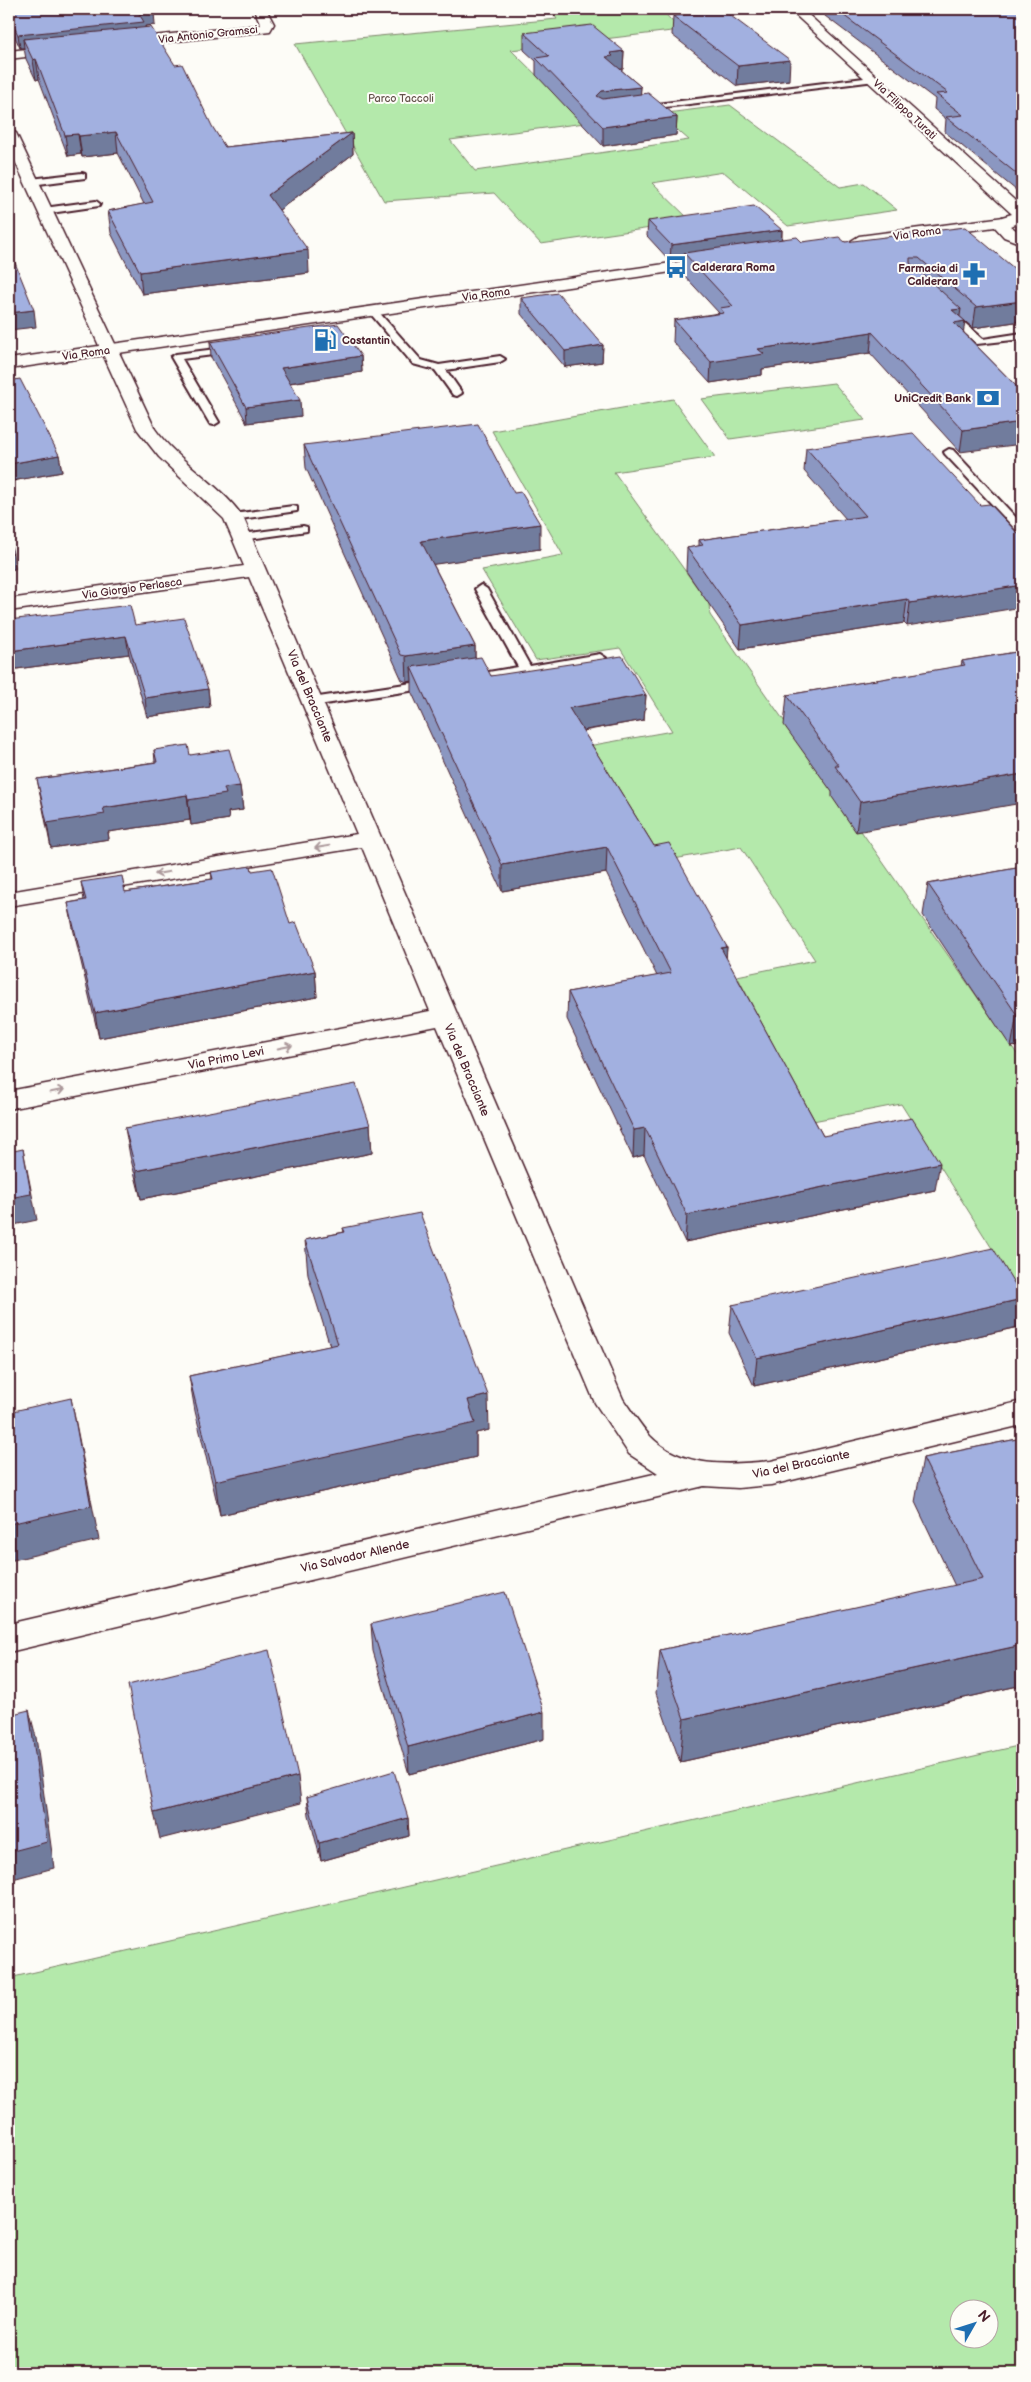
<svg xmlns="http://www.w3.org/2000/svg" width="1031" height="2382" font-family="'Balsamiq Sans',sans-serif">
  <rect width="100%" height="100%" fill="#fdfcf7"/>
  <filter id="ink" filterUnits="userSpaceOnUse"><feTurbulence type="fractalNoise" baseFrequency=".02" numOctaves="2"/><feDisplacementMap in="SourceGraphic" scale="10" xChannelSelector="R" yChannelSelector="G"/><feConvolveMatrix kernelMatrix="1 2 1 2 8 2 1 2 1" color-interpolation-filters="sRGB"/></filter>
  <g filter="url(#ink)">
    <path fill="#b4e9ab" stroke="#7f846b" fill-rule="evenodd" d="M550,9H661L680,30L511,50L585,123L450,140L475,171L689,140L659,114L730,105L840,187L864,183L897,210L788,226L724,172L652,183L692,222L541,244L494,193L384,201L295,44L557,19Z
      M834,383L865,420L730,439L701,399Z
      M673,399L715,457L614,472L709,604L710,615L1022,1061V1296L901,1104L813,1121L737,976L815,960L741,847L657,862L588,746L672,731L620,648L536,660L482,570L563,555L492,431Z
      M1022,1745V2373H9V1978ZM958,2310H988V2340H958Z"/>
    <g fill="none" stroke-linecap="round" stroke-linejoin="round">
      <defs>
        <path id="service" d="M872,77H875V81L641,110L637,108L641,106Z
          M82,173L85,174V178L31,185L27,182L31,179Z
          M96,201L100,204L99,206L44,214L40,211L44,208Z
          M370,309H376L421,360L439,365L500,356L505,359L500,362L446,370L462,393L457,396L453,395L435,370L413,364L370,313Z
          M945,311H951L983,339L1022,333V339L977,344L945,315Z
          M232,347L237,350L236,352L182,359L219,422L214,425L210,424L171,357L176,354Z
          M949,449L953,450L1022,524V533L1018,532L945,454L944,452Z
          M293,506L297,507V511L233,520L227,517L233,514Z
          M303,526L307,527V531L242,540L236,537L242,534Z
          M481,585L487,589L530,666L600,654L606,658L600,662L465,682L463,679L465,676L518,667L475,589Z
          M432,680L438,684L436,687L312,706L306,702L312,698Z"/>
        <path id="minor" d="M254,9H266L274,24L270,31L122,47L115,43L122,39L261,25Z
          M789,9H802L1022,207V221L1010,226L1022,234V244L1004,237L994,226L1002,217L1012,214Z
          M62,45L67,46L69,49L67,52L9,59V51Z
          M9,129L16,133L155,429C179,463 219,483 243,517L623,1399C632,1412 640,1425 650,1436C682,1469 730,1465 771,1461L1022,1401V1425L771,1485L738,1488L704,1486L9,1652V1624L658,1473L629,1454L595,1403L437,1026L9,1109V1091L430,1011L362,847L9,906V892L357,834L249,577L9,611V599L244,566L224,519L159,457L137,429L9,148Z"/>
        <path id="tertiary" d="M1004,217L1009,219L1012,222L1009,225L859,246L851,241L859,236Z
          M720,256L728,261L726,264L9,369V359Z"/>
      </defs>
      <use href="#service" stroke="#4a1f2b" stroke-width="4"/>
      <use href="#minor" stroke="#4a1f2b" stroke-width="3"/>
      <use href="#tertiary" stroke="#4a1f2b" stroke-width="3"/>
      <use href="#service" fill="#fdfcf7" fill-rule="evenodd"/>
      <use href="#minor" fill="#fdfcf7" fill-rule="evenodd"/>
      <use href="#tertiary" fill="#fdfcf7" fill-rule="evenodd"/>
    </g>
    <path fill="#8b97c1" stroke="#4a1f2b" d="M9,9L155,25L145,26V28L225,147L352,133L353,154L279,210L309,273L142,294L111,233L108,211L144,204L118,153L82,157L81,154L68,156L39,79L36,80L26,59L24,48H20L15,37Z
      M706,9H788L787,10L729,14L789,80L737,86L672,35L673,16L708,11Z
      M825,9H1022V195L945,132L946,119L934,109L935,99L825,16Z
      M524,33L624,51L623,69H620L641,87L640,94L677,117L676,135L603,146L536,75V61L524,50Z
      M648,221L782,230V240L802,242H845L1022,275V321L973,328L960,317L964,333L1022,392L960,452L870,353L762,369V375L710,383L673,342L674,320L719,313L683,274V259L670,261L647,236Z
      M521,298L603,345L602,362L565,367L521,314Z
      M210,342L361,356L362,372L290,383L301,416L247,423L211,357Z
      M9,381L59,455L62,472L12,481L9,476Z
      M304,445L540,549L433,564L475,646V658L491,676L646,695L644,720L583,731L654,846L727,947L726,958L823,1136L935,1190L685,1242L644,1155L633,1158L567,1019L568,992L657,976L606,873L502,891L412,693V681L407,682L402,680L306,468Z
      M806,448L980,505L907,626L904,623L740,649L686,571L687,548L699,546V540L846,519L804,471Z
      M9,620L135,625L208,689L210,707L147,717L129,654L9,670Z
      M1022,651L856,832L832,797V792L784,725L787,695L961,666L962,661Z
      M154,750L190,755L240,786L243,810L228,812L229,819L191,825L190,820L108,832L109,839L51,848L37,779L155,762Z
      M1022,867V1045L1011,1047L923,915L928,884Z
      M252,871L290,924L315,971L317,997L99,1038L73,928L68,903L84,900L81,882L125,892L212,879L211,872Z
      M370,1125L372,1153L141,1199L130,1156L125,1128Z
      M343,1228L489,1430L476,1433V1457L220,1515L195,1411L189,1376L330,1346L308,1275L305,1240L344,1232Z
      M1022,1296V1308L1018,1327L754,1386L729,1333L732,1305Z
      M1022,1438V1685L680,1762L656,1693L660,1650L955,1586L915,1502L923,1458Z
      M371,1624L544,1739L409,1774L373,1651Z
      M307,1797L408,1818L409,1836L321,1861L309,1815Z"/>
    <path fill="#717b9d" stroke="#4a1f2b" d="M713,9H788L787,10L713,16Z
      M154,12L155,25L145,26L146,35L23,39L24,48H20L18,35L139,14Z
      M13,24L15,37L9,38V25Z
      M624,51L623,69L613,70L606,57L610,53Z
      M36,59L39,79L36,80L33,60Z
      M790,60L789,80L737,86L738,66Z
      M641,87L640,104L596,114L597,96L602,91Z
      M677,117L676,135L603,146V127Z
      M116,132L118,153L82,157L79,136Z
      M352,133L353,154L270,217L268,195Z
      M78,134L81,154L68,156L65,135Z
      M782,230L781,246L684,253L683,259L670,261L671,245Z
      M308,250L309,273L142,294L140,272Z
      M1022,301V321L973,328L976,307Z
      M961,309L959,322L965,321L962,342L951,344L952,310Z
      M34,310L36,327L9,330V313Z
      M872,332L870,353L762,369V375L710,383L711,362L758,349Z
      M603,345L602,362L565,367V351Z
      M361,356L362,372L282,384L281,368Z
      M300,400L301,416L247,423L246,407Z
      M1022,422V444L960,452L963,430Z
      M59,455L62,472L12,481L9,464Z
      M540,524V549L422,566L421,541Z
      M13,553L15,569L9,570V554Z
      M1022,585V607L907,626L910,603Z
      M907,599L904,623L740,649L742,625Z
      M126,636L129,654L9,670V651Z
      M475,646V672L411,667L412,681L407,682L406,656Z
      M208,689L210,707L147,717L145,698Z
      M646,695L644,720L568,733L569,708Z
      M1022,774V803L856,832L860,802Z
      M240,786L243,810L228,812L229,819L191,825L188,800L224,788Z
      M187,795L190,820L108,832L109,839L51,848L47,823L103,808Z
      M607,847L606,873L502,891V865Z
      M727,947L725,974L721,948Z
      M315,971L317,997L99,1038L95,1013Z
      M1022,1014V1045L1011,1047L1017,1015Z
      M370,1125L372,1153L141,1199L136,1171Z
      M645,1128L644,1155L633,1158L634,1130Z
      M23,1149L37,1220L9,1226V1198Z
      M940,1163L935,1190L685,1242L687,1215Z
      M1022,1299V1308L1018,1327L754,1386L757,1358Z
      M488,1395L489,1430L476,1433V1457L220,1515L215,1481L468,1400Z
      M71,1398L99,1540L9,1561V1524Z
      M1022,1645V1685L680,1762L684,1719Z
      M29,1710L36,1737L54,1868L9,1880V1852Z
      M544,1712V1739L409,1774L408,1747Z
      M298,1776L301,1803L160,1839L154,1813Z
      M408,1818L409,1836L321,1861L319,1843Z"/>
    <path fill="#a2b0e0" stroke="#4a1f2b" d="M9,9H152L154,12L139,14L144,22L18,35L13,24L9,25Z
      M835,9H1022V178L946,117L963,115L936,94L948,93Z
      M723,10L790,60L738,66L673,16Z
      M592,25L624,51L610,53L613,56L606,57L641,87L602,91L597,96L603,99L648,93L677,117L603,127L536,58L549,56L524,33Z
      M151,27L175,65L182,64L212,126L225,147L352,133L268,195L308,250L140,272L108,211L153,202L116,132L79,136L78,134L65,135L36,59L33,60L23,39Z
      M754,206L782,230L671,245L648,221Z
      M965,227L1022,275V301L976,307L919,258H910V263L961,309L952,310L965,321L954,323L1022,392V422L963,430L872,332L758,349L764,354L711,362L674,320L724,313L720,308L733,306L684,253L797,237L802,242L839,237L845,242Z
      M9,248L34,310L9,313Z
      M558,293L603,345L565,351L521,298Z
      M338,324L361,356L281,368L300,400L246,407L210,342Z
      M20,379L59,455L9,464V381Z
      M478,424L514,493L521,492L540,524L421,541L475,646L406,656L401,655L304,445Z
      M913,433L980,505L990,504L1022,538V585L910,603L907,599L742,625L687,548L703,545L699,540L866,516L806,448Z
      M9,538L13,553L9,554Z
      M130,605L135,625L184,618L208,689L145,698L126,636L9,651V620Z
      M1022,651V774L860,802L835,766H839L787,695L965,665L962,661Z
      M622,656L646,695L569,708L654,846L669,843L727,947L721,948L823,1136L912,1118L940,1163L687,1215L645,1128L634,1130L568,992L671,973L607,847L502,865L411,667L481,657L491,676Z
      M188,745L190,755L229,749L240,786L224,788L226,794L188,800L187,795L103,808L105,814L47,823L37,779L157,762L154,750Z
      M251,866L252,871L272,868L290,924L296,922L315,971L95,1013L68,903L86,900L81,882L122,876L125,892L213,879L211,872Z
      M1022,867V1014L1017,1015L928,884Z
      M356,1084L370,1125L136,1171L125,1128Z
      M23,1149L31,1194L9,1198V1152Z
      M420,1213L488,1395L468,1400L475,1423L215,1481L189,1376L338,1344L305,1240L345,1232L343,1228Z
      M993,1248L1022,1296V1299L757,1358L732,1305Z
      M71,1398L91,1506L9,1524V1412Z
      M1022,1438V1645L684,1719L660,1650L983,1579L923,1458Z
      M505,1592L544,1712L408,1747L371,1624Z
      M269,1650L298,1776L154,1813L128,1685Z
      M29,1710L47,1842L9,1852V1715Z
      M394,1771L408,1818L319,1843L307,1797Z"/>
    <defs><path id="oneway-shaft" d="M-6 0H5M1.5-3L5.5 0L1.5 3" fill="none" stroke-width="1.6" stroke-linecap="round" stroke-linejoin="round" transform="scale(1.25)"/></defs>
    <g stroke="#ac999b">
      <use href="#oneway-shaft" transform="translate(322 847) rotate(171)"/>
      <use href="#oneway-shaft" transform="translate(162 873) rotate(171)"/>
      <use href="#oneway-shaft" transform="translate(285 1047) rotate(-11)"/>
      <use href="#oneway-shaft" transform="translate(57 1091) rotate(-11)"/>
    </g>
  </g>
  <defs>
    <symbol id="bus-bare" viewBox="-9 -9 18 18"><path d="M-5-6H5V4H4V6H2V4H-2V6H-4V4H-5ZM-3.5-4V0h7V-4ZM-3.5 1.2v1.5H-2V1.2ZM2 1.2v1.5H3.5V1.2Z" fill="#1f6fb2" stroke="#fdfcf7" stroke-width="2.5" paint-order="stroke"/></symbol>
    <symbol id="pharmacy-bare" viewBox="-9 -9 18 18"><path d="M-2-6h4v4h4v4h-4v4h-4v-4h-4v-4h4Z" fill="#1f6fb2" stroke="#fdfcf7" stroke-width="2.5" paint-order="stroke"/></symbol>
    <symbol id="fuel-bare" viewBox="-9 -9 18 18"><path d="M-5.5-6h7V0h2V4h1.3V-2.5L3-4.5l.8-.8L6-3V5H2.5V1h-1V6h-7ZM-4.2-4.7v3.2H.2V-4.7Z" fill="#1f6fb2" stroke="#fdfcf7" stroke-width="2.5" paint-order="stroke"/></symbol>
    <symbol id="bank-bare" viewBox="-9 -9 18 18"><path d="M-6-4H6V4H-6ZM0-2.3a2.3 2.3 0 1 0 0 4.6a2.3 2.3 0 1 0 0-4.6Z" fill="#1f6fb2" stroke="#fdfcf7" stroke-width="2.5" paint-order="stroke"/></symbol>
  </defs>
  <g fill-rule="evenodd">
    <use href="#bus-bare" x="660" y="251" width="32" height="32"/>
    <use href="#pharmacy-bare" x="958" y="258" width="32" height="32"/>
    <use href="#fuel-bare" x="309" y="324" width="32" height="32"/>
    <use href="#bank-bare" x="972" y="382" width="32" height="32"/>
  </g>
  <g text-anchor="middle" stroke-width="4" stroke-linejoin="round" paint-order="stroke">
    <g font-size="11" fill="#4a1f2b" stroke="#fdfcf7">
      <text transform="translate(208 34) rotate(-6)" y="4">Via Antonio Gramsci</text>
      <text transform="translate(905 109) rotate(43)" y="4">Via Filippo Turati</text>
      <text transform="translate(917 233) rotate(-8)" y="4">Via Roma</text>
      <text transform="translate(486 294) rotate(-8)" y="4">Via Roma</text>
      <text transform="translate(86 353) rotate(-8)" y="4">Via Roma</text>
      <text transform="translate(132 588) rotate(-8)" y="4">Via Giorgio Perlasca</text>
    </g>
    <g font-size="11" fill="#64524b" stroke="#fdfcf7">
      <text x="401" y="102">Parco Taccoli</text>
    </g>
    <g font-size="11" font-weight="bold" fill="#4a1f2b" stroke="#fdfcf7" text-anchor="start">
      <text x="692" y="271">Calderara Roma</text>
      <text x="958" y="272" text-anchor="end">Farmacia di<tspan x="958" dy="13">Calderara</tspan></text>
      <text x="342" y="344">Costantin</text>
      <text x="971" y="402" text-anchor="end">UniCredit Bank</text>
    </g>
    <g font-size="12" fill="#4a1f2b" stroke="#fdfcf7">
      <text transform="translate(310 696) rotate(67)" y="4">Via del Bracciante</text>
      <text transform="translate(226 1058) rotate(-11)" y="4">Via Primo Levi</text>
      <text transform="translate(467 1070) rotate(67)" y="4">Via del Bracciante</text>
      <text transform="translate(801 1464) rotate(-12)" y="4">Via del Bracciante</text>
      <text transform="translate(355 1556) rotate(-13)" y="4">Via Salvador Allende</text>
    </g>
  </g>
  <rect width="1031" height="2382" fill="none" stroke="#fdfcf7" stroke-width="30"/>
  <rect x="15" y="15" width="1001" height="2352" fill="none" stroke="#4a1f2b" stroke-width="2" filter="url(#ink)"/>
  <g transform="translate(974 2324) rotate(51)"><circle r="24" fill="#fdfcf7" stroke="#b5a4a5"/>
  <path d="M0-4L9 19L0 12L-9 19Z" fill="#1f6fb2"/>
  <text y="-8" font-size="14" font-weight="bold" text-anchor="middle" fill="#4a1f2b">N</text>
  </g>
</svg>
